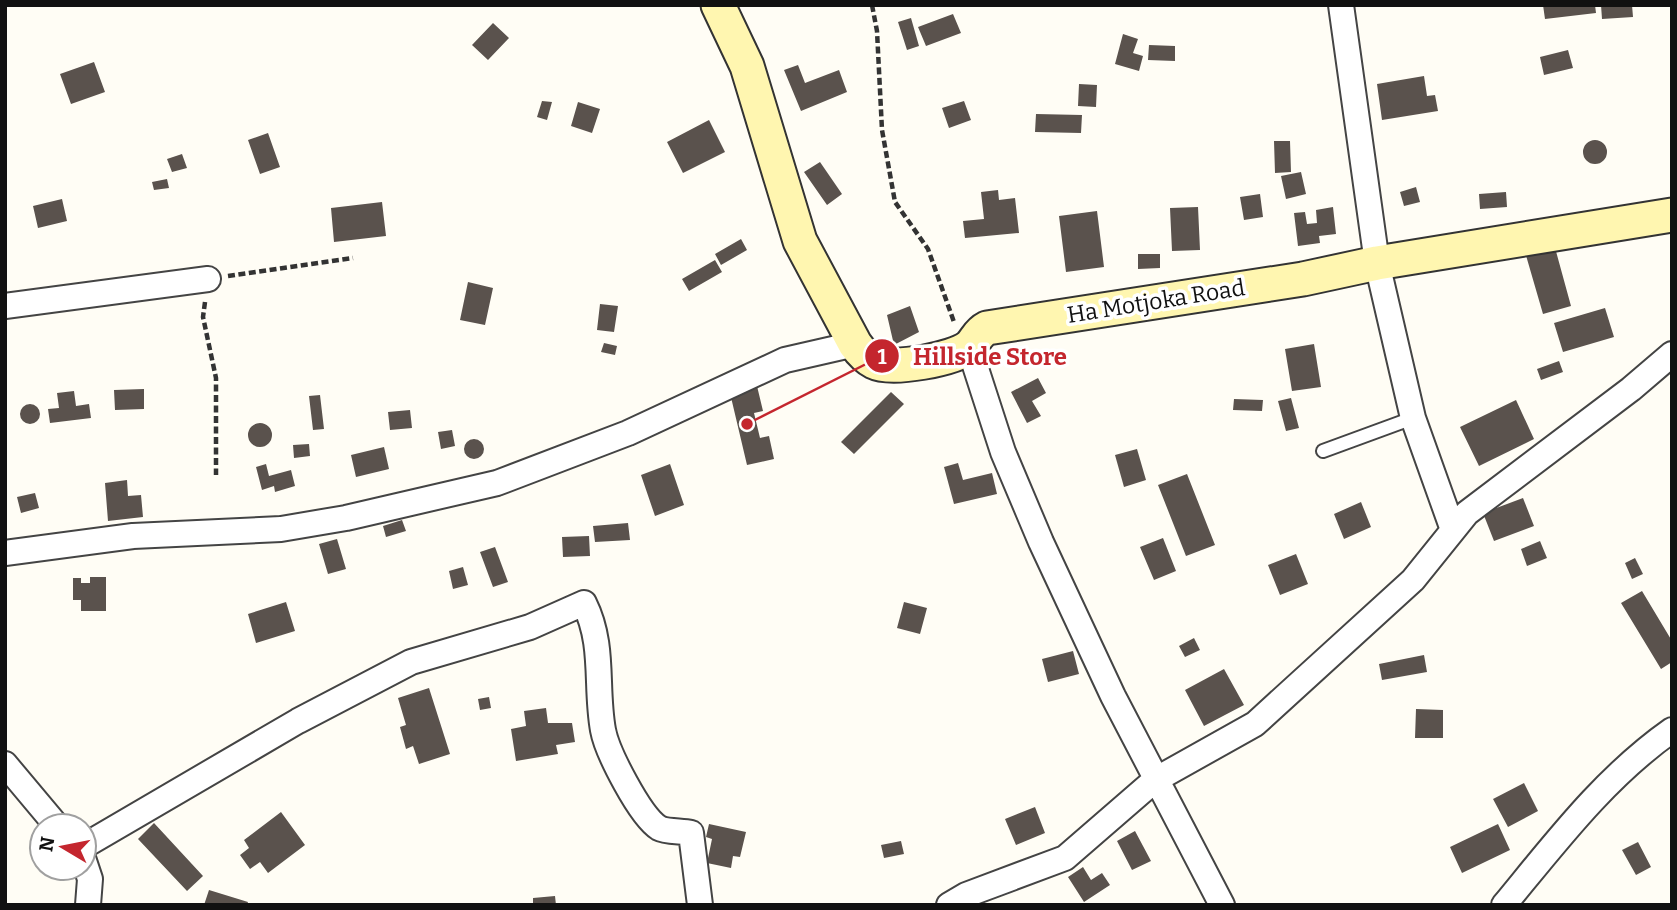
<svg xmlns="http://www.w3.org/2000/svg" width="1677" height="910" font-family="Bitter,serif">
  <rect width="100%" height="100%" fill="#fffdf5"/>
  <path fill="#5a524d" d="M1543,5H1595L1596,13L1545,19Z
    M1601,5H1632L1633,17L1602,19Z
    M953,14L961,33L926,46L918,27Z
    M911,18L919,46L907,50L898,22Z
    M493,23L509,38L488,60L472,45Z
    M1123,34L1138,39L1133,53L1143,56L1139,71L1115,64Z
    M1149,45L1175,46V61L1148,60Z
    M1568,50L1573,68L1544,75L1540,57Z
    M94,62L105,92L71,104L60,74Z
    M798,65L805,83L839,70L847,92L801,111L784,70Z
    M1424,76L1427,96L1435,95L1438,111L1382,120L1377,84Z
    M1079,84L1097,85L1096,107L1078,106Z
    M542,101L552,102L547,120L537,117Z
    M964,101L971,120L949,128L942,108Z
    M578,102L600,109L592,133L571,126Z
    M1036,114L1082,115L1081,133L1035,132Z
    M709,120L725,152L683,173L667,142Z
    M268,133L280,167L260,174L248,140Z
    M1583 152a12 12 0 1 1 24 0a12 12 0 1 1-24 0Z
    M1274,141H1290L1291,172L1275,173Z
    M182,154L187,168L172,172L167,159Z
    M820,162L842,194L827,205L804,172Z
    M1301,172L1306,194L1286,199L1281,176Z
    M167,179L169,188L154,190L152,182Z
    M1416,187L1420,202L1404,206L1400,192Z
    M998,190L999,200L1015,198L1019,233L965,238L963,221L984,219L981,192Z
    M1506,192L1507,207L1480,209L1479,194Z
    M1260,194L1263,217L1244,220L1240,197Z
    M62,199L67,221L38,228L33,206Z
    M382,202L386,236L334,242L331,208Z
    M1198,207L1200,250L1172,251L1170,208Z
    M1333,207L1336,234L1319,236L1320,243L1298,246L1294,213L1305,212L1307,224L1317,223L1316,210Z
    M1097,211L1104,267L1066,272L1059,216Z
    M741,239L747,250L721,265L715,254Z
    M1554,244L1571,306L1543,314L1525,252Z
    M1138,254H1160V268L1138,269Z
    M715,260L722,272L689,291L682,279Z
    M468,282L493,288L485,325L460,320Z
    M600,304L618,306L614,332L597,330Z
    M910,306L919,332L894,345L887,315Z
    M1605,308L1614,337L1563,352L1554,323Z
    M604,343L617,346L615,355L601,352Z
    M1314,344L1321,387L1292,391L1285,349Z
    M1559,361L1563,372L1541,380L1537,369Z
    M1038,378L1046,393L1032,401L1041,416L1027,423L1011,392Z
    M757,386L763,411L754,413L760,438L769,436L774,459L747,465L730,393Z
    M144,389V409L115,410L114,390Z
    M74,391L76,406L89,404L91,418L50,423L48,409L59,408L57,393Z
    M891,392L904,404L854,454L841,442Z
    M320,395L324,429L313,430L309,396Z
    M1291,398L1299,428L1286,431L1278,401Z
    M1234,399L1263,400L1262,411L1233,410Z
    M1516,400L1534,439L1479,466L1460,427Z
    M20 414a10 10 0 1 1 20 0a10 10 0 1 1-20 0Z
    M410,410L412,428L390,430L388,412Z
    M248 435a12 12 0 1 1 24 0a12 12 0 1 1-24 0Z
    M452,430L455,446L441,449L438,432Z
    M464 449a10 10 0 1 1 20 0a10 10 0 1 1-20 0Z
    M309,444L310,456L294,458L293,445Z
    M384,447L389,469L356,477L351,455Z
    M1137,449L1146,480L1124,487L1115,455Z
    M958,463L963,480L992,473L997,494L954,504L944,467Z
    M266,464L269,476L291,470L295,486L275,492L274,486L262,490L256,467Z
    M670,464L684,505L655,516L641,475Z
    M1187,474L1215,545L1186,556L1158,485Z
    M127,480L128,496L141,495L143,517L108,521L105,483Z
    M35,493L39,508L21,513L17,497Z
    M1523,498L1534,526L1494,541L1483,513Z
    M1361,502L1371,527L1344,539L1334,514Z
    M402,520L406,531L386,537L383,526Z
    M628,523L630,540L595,542L593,526Z
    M589,536L590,556L563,557L562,537Z
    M1163,538L1176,571L1154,580L1140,547Z
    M337,539L346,569L328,574L319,544Z
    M1540,541L1547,558L1527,566L1521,549Z
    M495,547L508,582L493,587L480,552Z
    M1296,554L1308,584L1280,595L1268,565Z
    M1635,558L1643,574L1632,579L1625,563Z
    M463,567L468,585L453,589L449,571Z
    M90,577H106V611H81V600H73V578H81V583H90Z
    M1642,591L1672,641V662L1661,669L1621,603Z
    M286,602L295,631L256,643L248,614Z
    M904,602L927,608L920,634L897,628Z
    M1194,638L1200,650L1185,657L1179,646Z
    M1073,651L1079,674L1048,682L1042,659Z
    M1424,655L1427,672L1382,680L1379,664Z
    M1224,669L1244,705L1204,726L1185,690Z
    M429,688L450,754L419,764L413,746L406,749L400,727L406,725L398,698Z
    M489,697L491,708L480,710L478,699Z
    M546,708L548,723H572L575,742L556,745L558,754L516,761L511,729L526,726L524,711Z
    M1416,709L1443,710V738H1415Z
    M1524,783L1538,811L1508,827L1493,799Z
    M1035,807L1045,833L1016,845L1005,819Z
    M281,812L305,845L268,873L260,862L250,869L240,855L249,848L244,840Z
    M154,823L203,876L187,891L138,839Z
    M709,824L746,832L740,857L733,856L731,868L707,863L712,839L706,837Z
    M1498,824L1510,850L1462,873L1450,847Z
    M1135,831L1151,861L1132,870L1117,841Z
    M901,841L904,854L884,858L881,845Z
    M1638,842L1651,867L1636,875L1622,850Z
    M1083,867L1091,880L1102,873L1110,885L1084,902L1068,877Z
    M209,890L248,902L247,905H204Z
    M555,896L556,905H533V898Z"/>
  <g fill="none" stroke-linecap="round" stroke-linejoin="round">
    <defs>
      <path id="lane" d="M1323,451L1413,418"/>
      <path id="street" d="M1341,5L1377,263L1413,418L1453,530
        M5,306L208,279
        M969,347L1003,452L1041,542L1113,696L1222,905
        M5,553L133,536L281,529L346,518L497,483L628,433L785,360L855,344
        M5,764L57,826
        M84,846L298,721L411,662L530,627L584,603C605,645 595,686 603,730C607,752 640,816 659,828C666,832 682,831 691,833L700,905
        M84,861L90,879L88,905
        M949,905L966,895L1065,858L1155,780L1255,724L1413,580L1467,513L1631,389L1672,354
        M1504,905C1556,842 1605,777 1672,730"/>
      <path id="secondary" d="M718,5L747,66L800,241L855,344C860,351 866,358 874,362C892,371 954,359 969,347C976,341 977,333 987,328L1303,279L1377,263L1672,215"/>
    </defs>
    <use href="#lane" stroke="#444" stroke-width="16"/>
    <use href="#street" stroke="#444" stroke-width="28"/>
    <use href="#secondary" stroke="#333" stroke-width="37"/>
    <path stroke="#333" stroke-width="4.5" stroke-dasharray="7 3.5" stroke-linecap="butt" d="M872,5L877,31L882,130L895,202L928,249L954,322
      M228,276L353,258
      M205,302L203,317L216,378V475"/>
    <use href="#lane" stroke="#fff" stroke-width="12"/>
    <use href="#street" stroke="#fff" stroke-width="24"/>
    <use href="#secondary" stroke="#fff6b0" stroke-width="33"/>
  </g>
  <g text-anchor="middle" stroke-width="7" stroke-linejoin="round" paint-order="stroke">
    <g font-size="23" fill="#111" stroke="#fff">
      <text transform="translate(1156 301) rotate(-9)" y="8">Ha Motjoka Road</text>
    </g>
  </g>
  <path fill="none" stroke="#c4262e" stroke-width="2.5" d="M747 424L882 356"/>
  <g fill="#c4262e" stroke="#fff" stroke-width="2.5">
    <circle cx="747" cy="424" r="7"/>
    <circle cx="882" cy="356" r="18"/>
  </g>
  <g font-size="21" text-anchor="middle" font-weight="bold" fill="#fff">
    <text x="882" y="364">1</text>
  </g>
  <g font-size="24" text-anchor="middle" font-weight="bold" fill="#c4262e" stroke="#fff" stroke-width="7" stroke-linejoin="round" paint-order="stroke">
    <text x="990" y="365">Hillside Store</text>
  </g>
  <rect width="1677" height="910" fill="none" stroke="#111111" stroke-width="14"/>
  <g transform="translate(63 847) rotate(280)"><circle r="33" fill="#ffffff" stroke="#a0a0a0" stroke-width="2"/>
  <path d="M0-5L12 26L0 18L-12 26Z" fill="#c4262e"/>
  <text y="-10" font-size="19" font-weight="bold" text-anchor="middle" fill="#111111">N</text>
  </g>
</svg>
